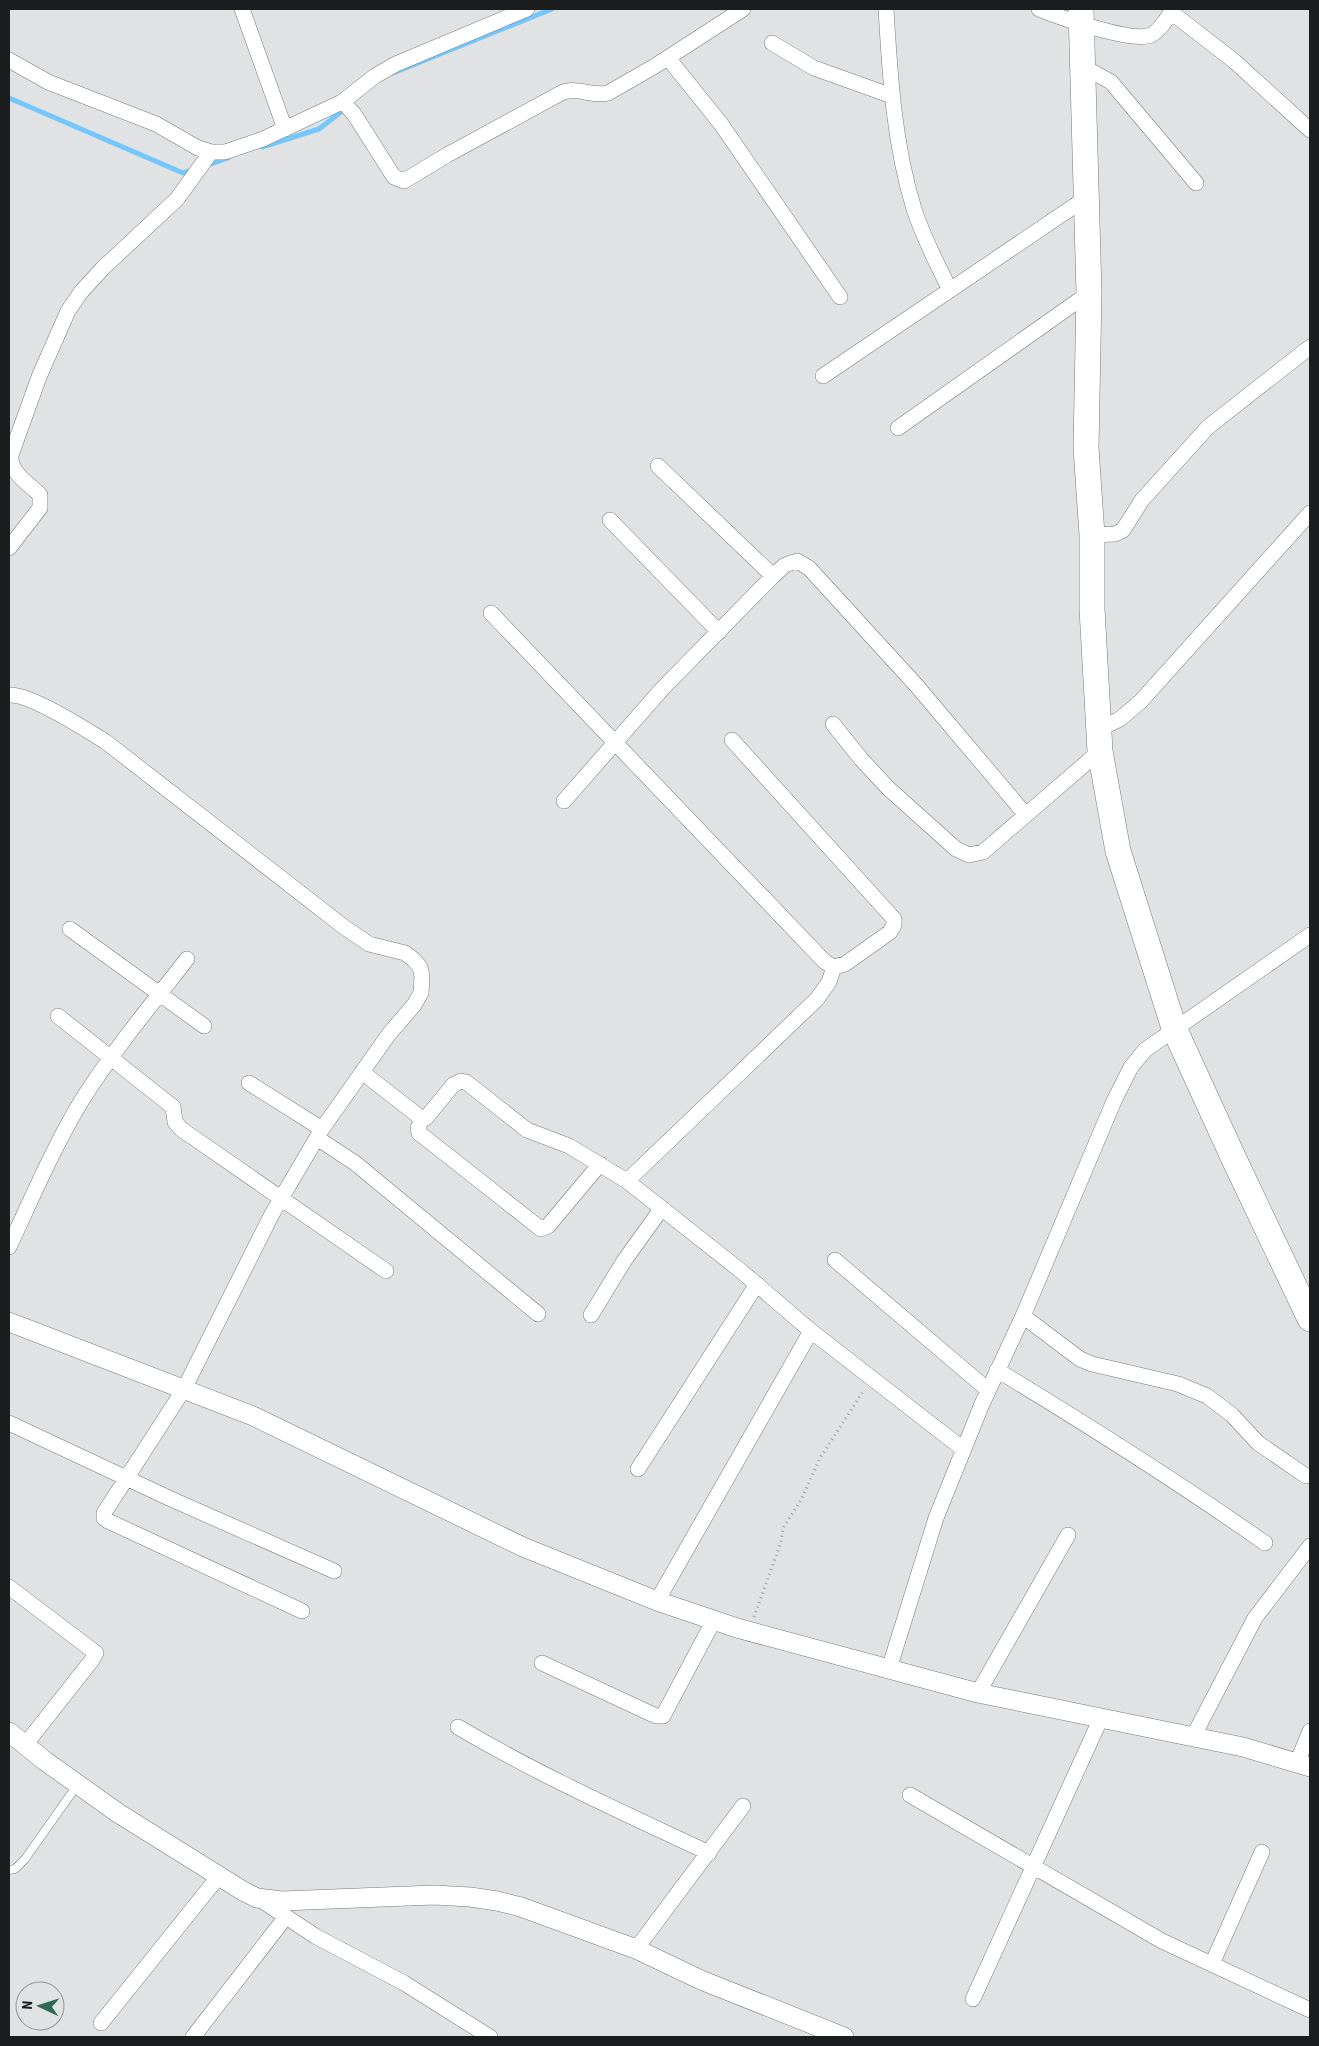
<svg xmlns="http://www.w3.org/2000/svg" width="1319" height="2046" font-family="'Roboto Condensed',sans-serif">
  <rect width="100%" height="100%" fill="#e0e2e4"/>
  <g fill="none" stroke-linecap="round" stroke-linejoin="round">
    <path stroke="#74c7fc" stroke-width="5" d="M393,73L552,9
      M9,98L183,173L195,169
      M262,147L319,129L346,108
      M208,165L228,158"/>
    <defs>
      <path id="service" d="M9,1870L15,1869L25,1859L78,1784"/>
      <path id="minor" d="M242,9L285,129
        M886,9C890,77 894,144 914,209C923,237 937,264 950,290
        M1039,9C1059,17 1132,43 1151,35C1161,30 1167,18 1173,9
        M1171,12L1234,61L1310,130
        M772,43L814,68L892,96
        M668,58L721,124L840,297
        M9,60L48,82L156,124L198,148L211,152H225L263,139L342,102L375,76L396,64L527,9
        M1082,66L1111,82L1196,183
        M343,102L354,114L394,177L404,181L447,155L563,92C579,87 593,97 608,93L655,66L743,9
        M823,376L1086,198
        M898,428L1089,293
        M658,466L773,576
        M610,520L719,632
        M1092,535L1115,534L1123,530L1142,500L1208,427L1310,347
        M9,548L40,508V495C29,484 9,472 11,455L39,377L68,311L81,292L103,268L177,199L211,152
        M491,613L825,962L834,967L845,964L890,932L894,925V919L732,740
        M9,695C29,693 87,730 106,742L344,927L369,944L405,953L413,959L420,967L422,977L421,993L414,1005L389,1034L322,1129L272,1214L184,1389L104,1513V1518L108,1521L302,1611
        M833,724L861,759L888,788L956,849L969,855L983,852L1100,751
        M1097,730L1120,719L1141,701L1310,513
        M564,801L662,689L773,576L785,565L797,561L809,568L916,685L1025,814
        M70,929L204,1026
        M58,1016L173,1107L175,1122L181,1129L386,1271
        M362,1072L421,1118H426L453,1085L461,1081L466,1082L527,1130L569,1146L627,1181L741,1271L811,1331L963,1449
        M249,1083L322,1129
        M422,1119L418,1128L419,1133L541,1229L548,1226L600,1164
        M317,1138L355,1163L538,1314
        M627,1181L817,999L829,982L834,967
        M9,1247C32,1198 54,1146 82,1100C113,1051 151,1005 187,959
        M835,1260L988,1390
        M591,1315L624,1261L662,1208
        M1023,1316L1080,1359L1092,1364L1178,1384L1207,1396L1232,1415L1258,1443L1306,1476
        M997,1370C1088,1425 1178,1482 1265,1543
        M9,1423L171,1499L334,1571
        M638,1469L757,1284
        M9,1587L96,1653L92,1660L25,1745
        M657,1601L811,1331
        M542,1663L656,1716H663L714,1620
        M889,1669L936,1518L982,1404L1023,1316L1114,1101L1131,1067L1145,1050L1310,935
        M978,1693L1068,1535
        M458,1727C539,1775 624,1813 709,1853
        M1193,1737L1255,1618L1310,1546
        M1297,1763L1310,1731
        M910,1795L1162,1941L1310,2010
        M258,1898L315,1936L404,1983L490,2037
        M636,1949L743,1806
        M1212,1964L1262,1852
        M973,1999L1101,1718
        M101,2023L219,1876
        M193,2037L285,1918"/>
      <path id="tertiary" d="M9,1322L253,1416L523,1547L657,1601L737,1628L978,1693L1243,1747L1310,1767
        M9,1732L45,1761L118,1813L243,1891L257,1898L282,1901L434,1895L470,1897L497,1901L521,1907L636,1949L701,1980L844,2037"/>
      <path id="primary" d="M1081,9L1089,293L1086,448L1092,535V609L1100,751L1118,851L1174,1028L1234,1159L1310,1319"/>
    </defs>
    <use href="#service" stroke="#787a7b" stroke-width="9"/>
    <use href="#minor" stroke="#787a7b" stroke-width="16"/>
    <use href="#tertiary" stroke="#787a7b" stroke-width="20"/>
    <use href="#primary" stroke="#787a7b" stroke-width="26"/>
    <path stroke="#9d9fa1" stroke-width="3" stroke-dasharray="1 4" stroke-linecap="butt" d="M754,1617L781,1542L783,1528L801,1500L820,1458L864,1390"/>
    <use href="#service" stroke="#fff" stroke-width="8"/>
    <use href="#minor" stroke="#fff" stroke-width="15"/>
    <use href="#tertiary" stroke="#fff" stroke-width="19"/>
    <use href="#primary" stroke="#fff" stroke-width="25"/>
  </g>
  <rect width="1319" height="2046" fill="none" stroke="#1c1d1e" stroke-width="20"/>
  <g transform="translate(40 2006) rotate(274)"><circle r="24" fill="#e0e2e4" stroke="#929395"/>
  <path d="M0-4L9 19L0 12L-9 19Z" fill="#326b53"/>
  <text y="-8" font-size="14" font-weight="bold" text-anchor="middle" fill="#1c1d1e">N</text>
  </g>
</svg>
